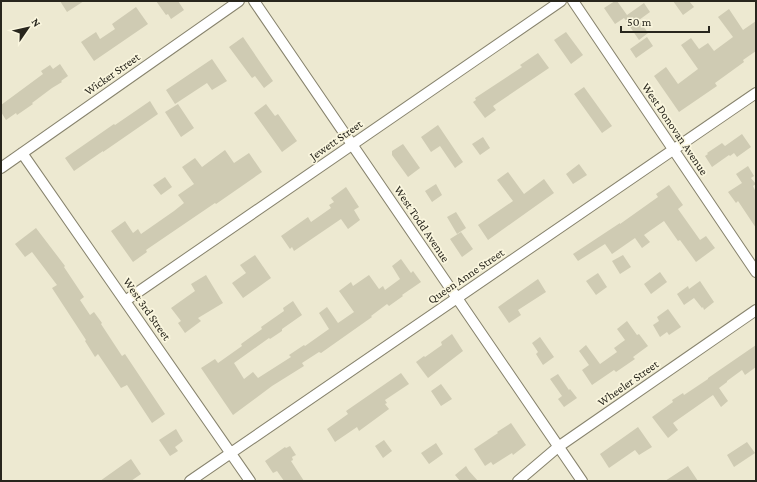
<svg xmlns="http://www.w3.org/2000/svg" width="757" height="482" font-family="'Crimson Pro',serif">
  <rect width="100%" height="100%" fill="#ede9d1"/>
  <path fill="#cfcbb3" d="M60,1H84L67,12Z
    M156,1H178L184,10L171,19L168,14L166,15Z
    M615,1H617L627,15L644,3L650,12L639,20L648,33L639,40L624,18L615,24L604,8Z
    M673,1H689L694,7L683,15Z
    M136,7L148,24L94,61L81,42L96,32L100,39L115,29L112,24Z
    M729,9L743,30L756,21V51L743,60L744,62L715,83L717,86L679,112L654,76L666,67L678,84L698,69L681,45L691,38L699,49L708,43L714,51L733,37L718,17Z
    M566,32L583,55L571,64L554,40Z
    M243,37L273,81L264,88L255,76L252,78L229,47Z
    M647,37L653,46L636,58L630,49Z
    M538,53L549,68L493,106L496,110L485,118L473,102L476,100L475,98L522,67L520,65Z
    M212,59L227,81L212,90L207,83L175,104L166,90Z
    M60,64L68,76L61,81L62,82L52,88L32,103L33,104L17,115L16,113L6,120L1,112V105L43,74L41,71L50,65L53,69Z
    M584,87L612,126L602,133L574,94Z
    M150,101L158,114L103,152V151L74,171L65,158L114,124L115,125Z
    M178,104L194,128L181,137L165,112Z
    M266,104L275,116L278,114L297,141L282,152L254,113Z
    M438,125L463,162L455,168L440,146L431,152L421,137Z
    M742,134L751,147L737,157L734,153L730,156L729,155L712,167L705,156L708,154L707,153L722,143L725,146Z
    M483,137L490,148L480,155L472,144Z
    M403,144L420,168L408,177L392,155V151Z
    M225,150L234,163L249,153L262,172L216,204L215,203L146,250L147,252L133,262L111,231L125,221L133,233L138,229L141,234L174,211L184,203L178,195L194,184L182,167L195,158L202,167Z
    M579,164L587,175L573,184L566,174Z
    M748,166L754,176L751,178L756,184L753,186L756,192V228L738,201L736,203L728,192L742,183L736,174Z
    M508,172L524,194L544,179L554,193L488,240L478,225L513,201L497,180Z
    M165,177L172,187L161,195L153,185Z
    M436,184L442,195L432,202L425,191Z
    M669,185L683,205L678,209L700,240L706,236L715,248L696,262L680,240L678,241L664,221L644,235L650,242L642,248L635,238L612,254L605,244L578,261L573,254L620,223V224L658,197L656,194Z
    M346,187L359,207L354,210L360,220L348,229L341,219L294,251L292,247L290,249L281,236L308,217L311,222L331,208L329,205L334,202L331,198Z
    M456,212L466,228L457,234L447,217Z
    M36,228L65,266L64,267L84,297L80,300L90,315L94,312L102,323L101,324L122,356L125,354L165,414L152,423L127,385L121,388L98,354L95,357L85,341L86,340L52,288L57,285L32,252L25,257L15,244Z
    M461,232L473,249L462,257L450,239Z
    M255,255L271,278L243,298L232,283L246,273L240,265Z
    M623,255L631,267L620,274L612,261Z
    M401,259L411,273L413,271L421,282L402,295L403,296L389,306L387,304L371,316L372,317L321,353L319,352L302,363L304,366L272,386L233,415L201,368L215,359L218,363L242,346L241,344L262,329L261,327L284,311L283,308L293,301L302,315L282,329V331L270,339L269,338L234,363L244,379L253,372L258,378L291,357L289,355L304,345L305,346L329,329L319,313L327,307L338,323L354,312L339,291L351,282L353,286L369,275L379,289L383,286L385,290L400,279L392,266Z
    M660,272L667,282L651,294L644,284Z
    M598,273L607,287L596,295L586,281Z
    M206,275L223,303L198,318L201,321L185,333L178,323L181,321L171,308L195,291L191,284Z
    M538,279L546,292L518,310L521,315L509,323L498,307Z
    M700,281L714,302L704,310L703,307L702,308L694,298L684,305L677,294L688,286L689,289Z
    M668,309L681,327L669,335L667,332L660,337L653,325L659,321L657,317Z
    M627,321L637,335L639,334L648,346L633,357L635,359L616,372L614,370L592,385L582,370L589,365L579,351L586,345L600,364L617,352L614,348L625,340L617,329Z
    M452,334L463,351L428,378L416,362L424,356L425,357L442,345L441,342Z
    M540,337L554,357L543,365L536,354L538,352L532,343Z
    M756,345V367L745,375L742,370L727,381V382L719,388L728,401L721,407L713,395L673,423L678,430L668,438L652,417L673,402L672,400L683,393L684,395L708,379V378Z
    M401,373L409,384L385,400L387,403L385,404L389,409L359,431L357,427L335,442L327,429L348,414L346,411Z
    M558,374L569,390L570,389L577,398L564,407L558,399L562,396L550,379Z
    M441,384L452,399L441,406L431,391Z
    M511,423L526,445L513,455L512,453L493,465L491,462L485,466L474,449L498,433L497,432Z
    M638,427L652,447L639,455L635,450L609,468L600,454Z
    M176,429L183,441L175,447L178,451L170,456L159,440Z
    M384,440L392,451L383,458L375,446Z
    M747,442L755,453L734,467L727,455Z
    M436,443L443,454L429,464L421,453Z
    M290,446L296,455L292,457L293,460L291,461L304,481H284L277,471L273,473L265,461L285,447L286,448Z
    M131,459L141,474L131,481H100Z
    M466,466L469,471L478,481H460L455,475Z
    M688,466L698,481H665Z"/>
  <g fill="none" stroke-linecap="round" stroke-linejoin="round">
    <defs>
      <path id="minor" d="M254,1L582,481
        M573,1L756,272
        M22,153L250,481
        M1,168L239,1
        M125,301L561,1
        M190,481L756,93
        M518,481L558,447L756,310"/>
    </defs>
    <use href="#minor" stroke="#87836d" stroke-width="12"/>
    <use href="#minor" stroke="#fff" stroke-width="10"/>
  </g>
  <g text-anchor="middle" stroke-width="3.5" stroke-linejoin="round" paint-order="stroke">
    <g font-size="12" fill="#28261d" stroke="#faf6de">
      <text transform="translate(112 74) rotate(-35)" y="4">Wicker Street</text>
      <text transform="translate(675 129) rotate(56)" y="4">West Donovan Avenue</text>
      <text transform="translate(336 140) rotate(-35)" y="4">Jewett Street</text>
      <text transform="translate(422 224) rotate(56)" y="4">West Todd Avenue</text>
      <text transform="translate(466 276) rotate(-34)" y="4">Queen Anne Street</text>
      <text transform="translate(147 309) rotate(55)" y="4">West 3rd Street</text>
      <text transform="translate(628 383) rotate(-35)" y="4">Wheeler Street</text>
    </g>
  </g>
  <rect width="757" height="482" fill="none" stroke="#28261d" stroke-width="4"/>
  <g transform="translate(28 28) rotate(56)" stroke="#faf6de" stroke-width="3" paint-order="stroke">
  <path d="M0-3L7 15L0 10L-7 15Z" fill="#28261d"/>
  <text y="-6" font-size="11" font-weight="bold" text-anchor="middle" fill="#28261d">N</text>
  </g>
  <path d="M621 26v6h88v-6" fill="none" stroke="#28261d" stroke-width="2"/>
  <text x="627" y="26" font-size="12" fill="#28261d" stroke="#faf6de" stroke-width="3" paint-order="stroke">50 m</text>
</svg>
